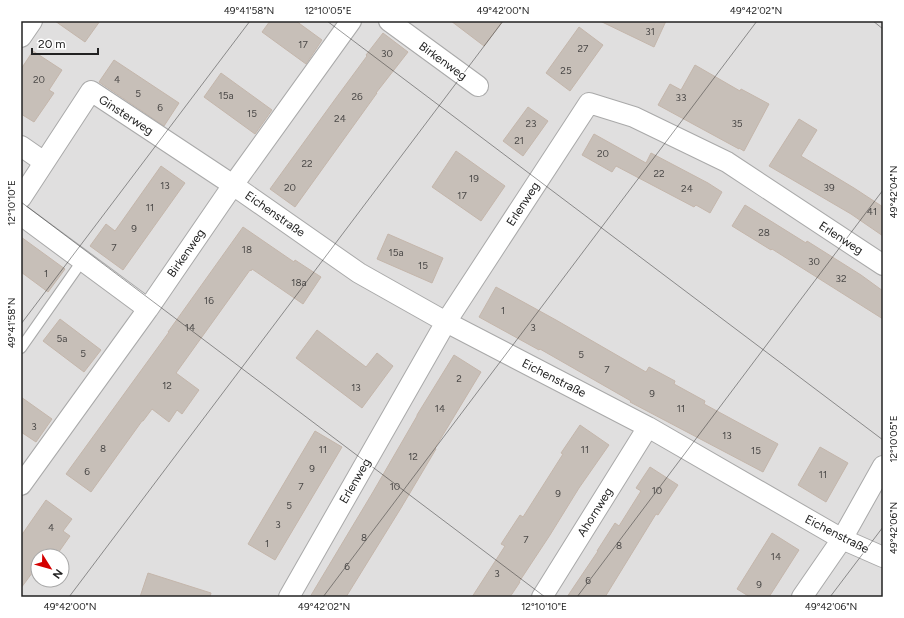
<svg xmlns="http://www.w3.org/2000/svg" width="904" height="618" font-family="Figtree,sans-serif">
  <rect width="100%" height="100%" fill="#f2efe9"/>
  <path fill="#e0dfdf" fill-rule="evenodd" d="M21,21H883V597H21ZM38,556H62V580H38Z"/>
  <path fill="#c7bfb8" stroke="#c4b6ab" d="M55,21H100L85,42Z
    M270,21H296L322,40L306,64L262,32Z
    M451,21H503L484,46Z
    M600,21H666L654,47Z
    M579,27L603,45L570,91L546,73Z
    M383,33L408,52L376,93H377L295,207L270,189L336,98L367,56L366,55Z
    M33,51L62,70L49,90L54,93L34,122L21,114V69Z
    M114,60L179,103L164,126L99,82Z
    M695,65L740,91L741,89L769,104L744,151L739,148V149L658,105L670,84L681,90Z
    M221,73L272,110L255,134L204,97Z
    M528,107L548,121L523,156L503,141Z
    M799,119L817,130L801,156L854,188L883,207V236L851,214L769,166Z
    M594,134L646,163L651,153L708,183L722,192L710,213L696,205L694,207L616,166L612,172L582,155Z
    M456,151L505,186L481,221L432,187Z
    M161,166L185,183L123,270L90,246L106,224L115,231Z
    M745,205L806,243L807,241L861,275L883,291V319L772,249L771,250L732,226Z
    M243,227L294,262L295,260L321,277L303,304L252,269L251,271L250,270L176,373L199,390L182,414L177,410L169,422L152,409L143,421H142L91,492L66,474L169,332H168Z
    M388,234L443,258L432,283L377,259Z
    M21,237L65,269L48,292L21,272Z
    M496,287L556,320L646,372L649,367L675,381L674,384L705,401L704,404L778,444L763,472L630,402L631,401L540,349L539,350L479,317Z
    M60,319L101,350L84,372L43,341Z
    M317,330L366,367L377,353L393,366L362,408L296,358Z
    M454,355L481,372L435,448L436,449L401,508L346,597H310L373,492L417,416V415Z
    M21,397L52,419L36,442L21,432Z
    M580,425L609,445L579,488L550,535L519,582H520L510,597H472L505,546L501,544L520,515L523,517L563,454L561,453Z
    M315,431L342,447L275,560L248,544Z
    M820,447L848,463L826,502L798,485Z
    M650,467L678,485L658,515L656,514L605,597H567L598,551H597L615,523L619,526L641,491L636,488Z
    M46,500L72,519L63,531L70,536L56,556H38V565L21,588V536Z
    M772,533L799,550L769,597H750L737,589Z
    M148,573L211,593L210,597H140Z"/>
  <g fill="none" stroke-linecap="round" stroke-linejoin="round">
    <defs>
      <path id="lane" d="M21,348L82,261"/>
      <path id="street" d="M389,21L478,86
        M21,37L32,21
        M21,146L44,162
        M21,198L91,91L233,185L359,273L446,322L648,427L842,539L883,557
        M21,215L148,309
        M21,485L148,309L233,185L351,21
        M289,597L446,322L589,103L634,117L727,162L883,265
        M542,597L648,427
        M802,597L842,539L883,466"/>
    </defs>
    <use href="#lane" stroke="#a9a9a9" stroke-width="12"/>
    <use href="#street" stroke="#a9a9a9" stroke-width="22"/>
    <use href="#lane" stroke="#fff" stroke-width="10"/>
    <use href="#street" stroke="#fff" stroke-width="20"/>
  </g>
  <path fill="none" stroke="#222" stroke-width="1" stroke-opacity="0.45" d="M327,21L883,440M873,21L883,29M21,202L545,597M21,324L250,21M69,597L503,21M323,597L757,21M577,597L883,190M830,597L883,527"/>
  <g text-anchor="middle" stroke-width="3" stroke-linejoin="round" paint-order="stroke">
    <g font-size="10" fill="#4b4948">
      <text x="650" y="35">31</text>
      <text x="303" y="48">17</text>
      <text x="583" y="52">27</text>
      <text x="387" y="57">30</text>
      <text x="566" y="74">25</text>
      <text x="39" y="83">20</text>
      <text x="117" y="83">4</text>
      <text x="138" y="97">5</text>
      <text x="226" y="99">15a</text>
      <text x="357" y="100">26</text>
      <text x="681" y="101">33</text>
      <text x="160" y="111">6</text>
      <text x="252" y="117">15</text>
      <text x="340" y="122">24</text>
      <text x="531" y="127">23</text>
      <text x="737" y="127">35</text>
      <text x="519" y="144">21</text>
      <text x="603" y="157">20</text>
      <text x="307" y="167">22</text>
      <text x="659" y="177">22</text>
      <text x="474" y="182">19</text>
      <text x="165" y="189">13</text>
      <text x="290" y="191">20</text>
      <text x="829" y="191">39</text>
      <text x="687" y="192">24</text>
      <text x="462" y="199">17</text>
      <text x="150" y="211">11</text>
      <text x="872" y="215">41</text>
      <text x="134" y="232">9</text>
      <text x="764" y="236">28</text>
      <text x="114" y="251">7</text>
      <text x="247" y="253">18</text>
      <text x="396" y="256">15a</text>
      <text x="814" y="265">30</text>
      <text x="423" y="269">15</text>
      <text x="46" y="277">1</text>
      <text x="841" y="282">32</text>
      <text x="299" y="286">18a</text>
      <text x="209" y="304">16</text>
      <text x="503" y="314">1</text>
      <text x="190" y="331">14</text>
      <text x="533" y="331">3</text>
      <text x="62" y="342">5a</text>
      <text x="83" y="357">5</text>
      <text x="581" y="358">5</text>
      <text x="607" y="373">7</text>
      <text x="459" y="382">2</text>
      <text x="167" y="389">12</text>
      <text x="356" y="391">13</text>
      <text x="652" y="397">9</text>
      <text x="440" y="412">14</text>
      <text x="681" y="412">11</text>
      <text x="34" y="430">3</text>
      <text x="727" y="439">13</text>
      <text x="103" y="452">8</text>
      <text x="323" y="453">11</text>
      <text x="585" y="453">11</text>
      <text x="756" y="454">15</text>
      <text x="413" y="460">12</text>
      <text x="312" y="472">9</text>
      <text x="87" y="475">6</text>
      <text x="823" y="478">11</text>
      <text x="301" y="490">7</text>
      <text x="395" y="490">10</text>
      <text x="657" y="494">10</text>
      <text x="558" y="497">9</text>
      <text x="289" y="509">5</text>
      <text x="278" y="528">3</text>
      <text x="51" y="531">4</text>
      <text x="364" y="541">8</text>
      <text x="526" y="543">7</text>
      <text x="267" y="547">1</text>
      <text x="619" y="549">8</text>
      <text x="776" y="560">14</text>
      <text x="347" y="570">6</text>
      <text x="497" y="577">3</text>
      <text x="588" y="584">6</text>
      <text x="759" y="588">9</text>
    </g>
    <g font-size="12" fill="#222" stroke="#fff">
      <text transform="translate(443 61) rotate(36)" y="4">Birkenweg</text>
      <text transform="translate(126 115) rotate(33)" y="4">Ginsterweg</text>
      <text transform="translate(523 204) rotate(-57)" y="4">Erlenweg</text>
      <text transform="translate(275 214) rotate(35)" y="4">Eichenstraße</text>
      <text transform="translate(841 238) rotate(33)" y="4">Erlenweg</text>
      <text transform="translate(186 253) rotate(-55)" y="4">Birkenweg</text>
      <text transform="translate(554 378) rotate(27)" y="4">Eichenstraße</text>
      <text transform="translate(355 481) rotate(-60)" y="4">Erlenweg</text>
      <text transform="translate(595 512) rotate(-58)" y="4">Ahornweg</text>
      <text transform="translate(837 534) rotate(27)" y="4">Eichenstraße</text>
    </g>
  </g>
  <rect width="904" height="618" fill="none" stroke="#ffffff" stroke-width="44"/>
  <g transform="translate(50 568) rotate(127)"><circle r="19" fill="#ffffff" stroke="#a7a7a7"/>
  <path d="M0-3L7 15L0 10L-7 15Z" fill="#d40000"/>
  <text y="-6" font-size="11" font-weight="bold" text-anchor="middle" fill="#222222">N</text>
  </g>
  <path d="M32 48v6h66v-6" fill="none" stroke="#222222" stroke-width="2"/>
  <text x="38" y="48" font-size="12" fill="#222222" stroke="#ffffff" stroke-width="3" paint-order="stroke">20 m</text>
  <rect x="22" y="22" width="860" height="574" fill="none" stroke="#222" stroke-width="1.5"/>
  <g font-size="10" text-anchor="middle" fill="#222">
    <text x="249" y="14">49°41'58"N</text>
    <text x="328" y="14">12°10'05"E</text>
    <text x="503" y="14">49°42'00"N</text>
    <text x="756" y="14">49°42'02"N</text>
    <text transform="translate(893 192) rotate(-90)" y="4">49°42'04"N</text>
    <text transform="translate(11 203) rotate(-90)" y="4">12°10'10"E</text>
    <text transform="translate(11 323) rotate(-90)" y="4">49°41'58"N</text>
    <text transform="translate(893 439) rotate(-90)" y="4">12°10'05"E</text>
    <text transform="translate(893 528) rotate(-90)" y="4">49°42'06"N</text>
    <text x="70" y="610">49°42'00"N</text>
    <text x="324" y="610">49°42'02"N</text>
    <text x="544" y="610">12°10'10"E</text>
    <text x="831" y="610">49°42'06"N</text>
  </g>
</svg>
